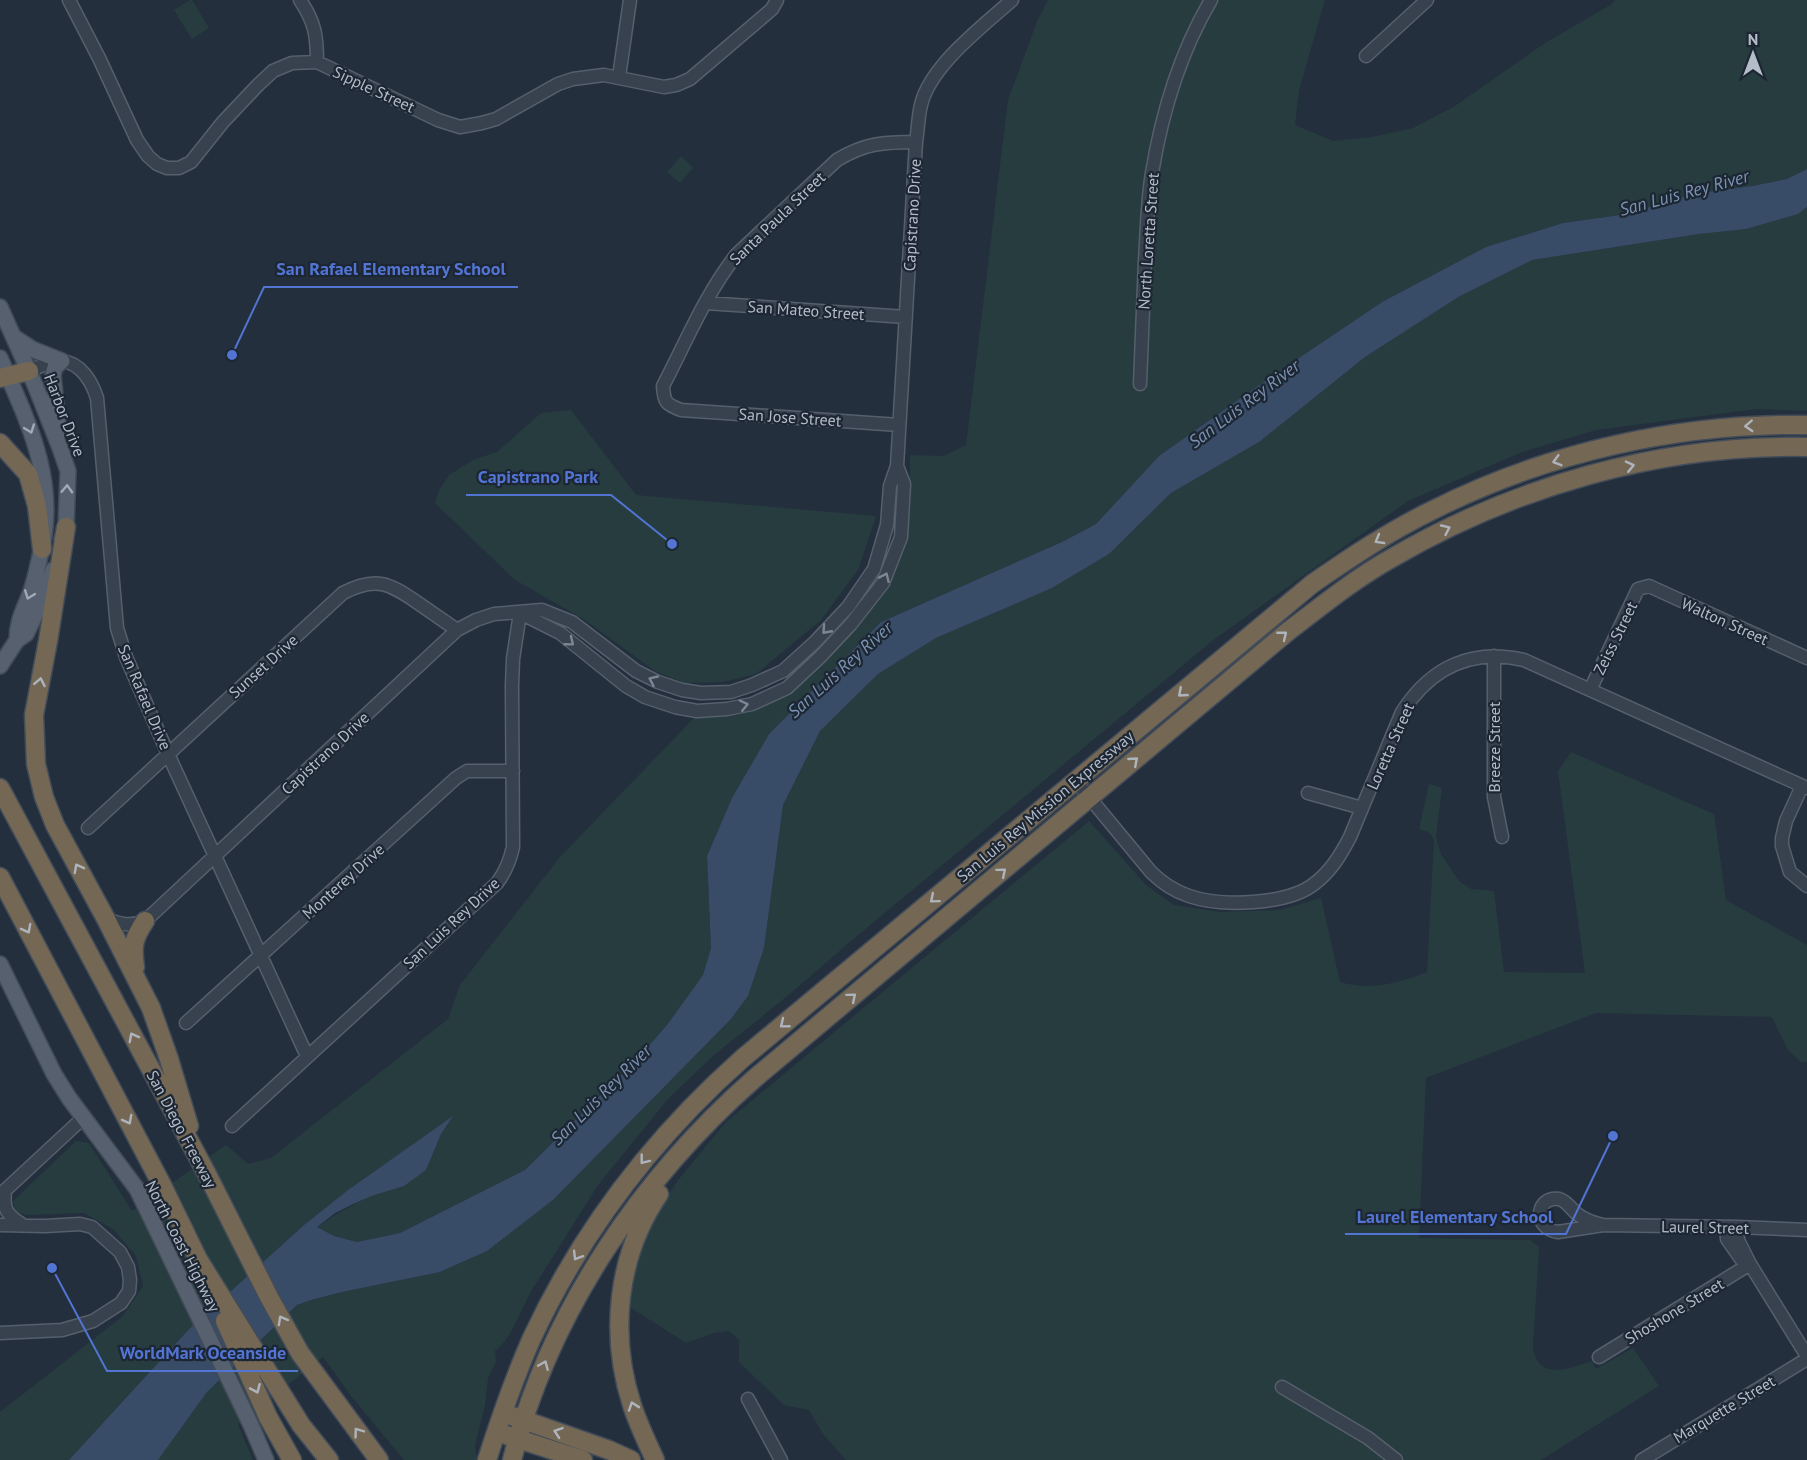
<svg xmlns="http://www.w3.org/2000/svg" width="1807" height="1460" font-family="'PT Sans',sans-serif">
  <rect width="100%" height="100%" fill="#242f3e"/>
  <path fill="#263c3f" d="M190,0H192L209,28L192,39L174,10Z
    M1048,0H1325L1299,90L1295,125L1333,141L1372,137L1413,128L1455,106L1545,43L1612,4L1615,0H1807V169L1787,179L1752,186L1692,194L1627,214L1563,223L1486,247L1382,302L1262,383L1159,456L1096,524L1062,542L881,622L769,734L732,798L707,856L711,948L703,975L667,1025L639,1057L525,1170L400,1233L357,1242L334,1236L317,1227C350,1203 389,1188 426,1170L441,1134L451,1118L348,1190L304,1225L190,1328L69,1460H0V1412L123,1316L143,1286L136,1256L113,1229L84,1213L26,1215L15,1211L13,1201L76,1141L89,1143L132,1211L226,1145L248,1164L271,1158L448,1019L460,985L560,857L694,718L738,715L797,684L846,637L891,582L910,514V455L944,456L966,445L1008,100L1038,19Z
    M681,156L693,168L680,183L667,172Z
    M1807,207V411L1756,409L1596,430L1522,452L1408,501L1212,641L844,947L791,993L713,1056L668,1099L598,1185L530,1293L512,1330L505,1341L495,1351L496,1362L488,1378L485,1405L475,1445L477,1460H404L352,1397L323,1357L238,1424L253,1460H158L207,1392L297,1305L311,1300L342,1292L440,1272L487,1251L553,1200L731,1019L748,996L764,948L783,805L820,731L878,674L936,638L1052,588L1109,554L1171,493L1259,442L1365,357L1460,296L1532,260L1699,234L1746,229L1797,214Z
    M571,410L636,495L876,516L858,570L821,620L756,674L723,682L684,683L655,671L585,620L515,580L435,503L439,490L449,475L473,460L497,452L541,413Z
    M1571,752L1714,814L1726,900L1807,945V1062H1801L1788,1050L1772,1017L1596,1013L1426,1078L1419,1238L1530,1240L1539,1247L1533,1347C1538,1382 1570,1368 1592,1361L1596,1369L1633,1348L1659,1386L1541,1460H846L823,1434L809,1410L784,1405L739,1362V1340L729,1331L714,1333L686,1343L625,1304L641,1234L679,1179L726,1122L1089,821L1146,885L1174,905L1220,912L1279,910L1321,898L1340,982C1370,991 1399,983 1427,972L1434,840L1430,833L1419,829L1429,784L1442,788L1436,837L1441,854L1459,881L1471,889L1494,891L1504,972L1585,973L1558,771Z"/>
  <path fill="#394c67" d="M1807,169V207L1798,214L1746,229L1699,234L1532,260L1460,296L1365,357L1259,442L1171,493L1109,554L1052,588L936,638L878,674L820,731L783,805L764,948L748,996L731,1019L553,1200L487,1251L440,1272L342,1292L311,1300L297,1305L207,1392L158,1460H69L190,1328L304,1225L348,1190L453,1116L441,1134L426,1170L404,1186L374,1195L353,1204L335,1213L317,1227L334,1236L357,1242L400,1233L525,1170L639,1057L667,1025L703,975L711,948L707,856L732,798L769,734L881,622L1062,542L1096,524L1159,456L1262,383L1382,302L1486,247L1563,223L1627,214L1692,194L1752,186L1787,179Z"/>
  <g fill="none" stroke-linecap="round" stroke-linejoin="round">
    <defs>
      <path id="minor" d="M69,0L99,58L137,140L148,156L157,164L167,168H179L191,162L223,122L258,85L273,71L292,63L317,62L438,120L460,127L482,123L496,119L558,84L573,79L604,75L664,87L676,85L690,79L772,9L777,0
        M300,0C315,22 317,36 317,62
        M1366,56L1427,0
        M619,77L630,0
        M706,303L906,317
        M29,371C39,367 51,360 62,361C81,363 92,382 97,398L117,628L126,657L168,754L307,1056
        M1140,384C1142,343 1143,301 1145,260C1147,231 1147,202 1152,173C1162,112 1180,53 1211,0
        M899,425L681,410C666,404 664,403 663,386C686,342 706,293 737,254L837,160C865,143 884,142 916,142
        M520,613L560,633L626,686L645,697L675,707L697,711L727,709L752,704L787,688L820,657L851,624L883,583L901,537L904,484L897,466
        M1494,656V797L1502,837
        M1590,690L1638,589L1649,586L1807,658
        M1075,780L1151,872C1162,883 1174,891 1189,896C1221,907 1287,905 1314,884C1331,871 1340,856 1350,837L1402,712C1431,667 1472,648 1524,660L1807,788
        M1802,786L1786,821L1782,838V846L1790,872L1807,886
        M1308,793L1362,808
        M88,828L343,593C376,576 389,583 418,603C431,612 444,621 457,630
        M106,919C120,924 130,927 145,921L457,630L476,620L494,614L542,610L572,622L636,671L658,682L682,690L701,693L731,692L752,685L783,671L815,642L848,607L874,569L887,525L890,486L897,466L916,142C918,130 918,117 921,105C930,66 982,27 1012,0
        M186,1023L456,778L467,771H513
        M232,1126L497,883C506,871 510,861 513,847L512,686L513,659L520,613
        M5,1191C3,1210 7,1215 23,1225
        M0,1195L83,1118
        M0,1225L45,1226L80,1224L92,1227L120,1252L128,1267L130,1280L129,1291L121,1303L93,1321L62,1330L0,1333
        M1603,1225C1594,1223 1585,1220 1577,1214C1571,1209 1567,1201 1559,1199C1537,1195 1531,1228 1558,1232L1603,1225L1737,1227L1807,1230
        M1726,1227L1727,1239L1741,1259
        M1737,1227L1738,1240L1750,1264L1807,1356
        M1599,1357L1750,1264
        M1282,1387L1368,1438L1396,1460
        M748,1399L781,1460
        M1642,1460L1807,1359"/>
      <path id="major" d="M0,307L35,385L60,448L68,471L66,527L62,539
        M14,337L32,349L62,361L55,367L53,375L59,433
        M0,358C28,422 58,480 41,552C38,564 36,576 32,588C26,607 17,618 17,640
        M0,666L17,640L26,634L45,595L53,570
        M0,964L54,1074L69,1098L137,1189L251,1425L266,1460"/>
      <path id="highway" d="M0,378L29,371
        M0,443L28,474L37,506L42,549
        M66,527L48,641L34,715L36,764L44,797L55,825L106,919L151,1008L169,1059L189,1126
        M0,788L207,1174L269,1297L300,1353L379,1460
        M0,877L163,1187L198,1259L301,1425L329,1460
        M135,967C132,947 133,939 145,921
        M225,1321L268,1417L292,1460
        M512,1416L609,1450L631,1460
        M506,1435L583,1460
        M487,1460C500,1419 514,1379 531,1340C581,1232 654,1137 743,1058L1312,584C1351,557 1390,531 1433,510C1548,452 1679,423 1807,425
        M512,1460C550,1311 641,1178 755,1078L1286,633C1320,607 1353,580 1390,559C1515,486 1661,444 1807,447
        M655,1460C647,1442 638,1424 632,1405C609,1334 617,1256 659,1194"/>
    </defs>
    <use href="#minor" stroke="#565f6c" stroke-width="15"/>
    <use href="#major" stroke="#414a57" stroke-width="18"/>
    <use href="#highway" stroke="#434c59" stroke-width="21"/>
    <use href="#minor" stroke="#38414e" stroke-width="12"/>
    <use href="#major" stroke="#56606e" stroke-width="15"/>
    <use href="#highway" stroke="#746855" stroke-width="18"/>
  </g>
  <defs><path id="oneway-chevron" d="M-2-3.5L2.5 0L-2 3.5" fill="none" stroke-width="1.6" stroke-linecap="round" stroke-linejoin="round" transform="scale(1.5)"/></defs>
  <g stroke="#aeb4bd">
    <use href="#oneway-chevron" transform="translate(1749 426) rotate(177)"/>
    <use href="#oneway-chevron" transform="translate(1557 461) rotate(164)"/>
    <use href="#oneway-chevron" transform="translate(1630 466) rotate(-13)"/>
    <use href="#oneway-chevron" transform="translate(1446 529) rotate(-25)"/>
    <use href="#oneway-chevron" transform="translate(1379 540) rotate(150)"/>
    <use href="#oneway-chevron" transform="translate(1283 635) rotate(-39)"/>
    <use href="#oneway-chevron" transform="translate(40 682) rotate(-79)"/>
    <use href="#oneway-chevron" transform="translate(1182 693) rotate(139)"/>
    <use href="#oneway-chevron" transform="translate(1134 761) rotate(-41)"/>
    <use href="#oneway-chevron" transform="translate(78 868) rotate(-118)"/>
    <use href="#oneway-chevron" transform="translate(1002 872) rotate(-40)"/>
    <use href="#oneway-chevron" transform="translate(934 899) rotate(140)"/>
    <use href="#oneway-chevron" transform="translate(27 929) rotate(62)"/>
    <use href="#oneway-chevron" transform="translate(852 997) rotate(-40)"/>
    <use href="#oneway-chevron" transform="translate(784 1024) rotate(141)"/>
    <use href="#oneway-chevron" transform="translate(133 1037) rotate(-118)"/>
    <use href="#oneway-chevron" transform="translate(128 1120) rotate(62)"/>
    <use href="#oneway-chevron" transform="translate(644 1160) rotate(128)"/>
    <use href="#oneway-chevron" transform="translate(577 1256) rotate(121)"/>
    <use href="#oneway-chevron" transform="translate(282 1320) rotate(-119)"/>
    <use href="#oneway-chevron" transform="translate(544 1365) rotate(-67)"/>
    <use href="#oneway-chevron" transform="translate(256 1389) rotate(66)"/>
    <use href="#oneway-chevron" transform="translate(633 1406) rotate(-109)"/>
    <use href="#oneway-chevron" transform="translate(358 1432) rotate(-126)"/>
    <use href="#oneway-chevron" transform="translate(558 1432) rotate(-161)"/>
  </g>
  <g stroke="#a1aab7">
    <use href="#oneway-chevron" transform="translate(30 429) rotate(70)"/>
    <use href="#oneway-chevron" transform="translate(67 489) rotate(-88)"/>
    <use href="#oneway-chevron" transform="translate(29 595) rotate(111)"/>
  </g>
  <g stroke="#7c8592">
    <use href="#oneway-chevron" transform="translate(885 577) rotate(-66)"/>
    <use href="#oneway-chevron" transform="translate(826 630) rotate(132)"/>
    <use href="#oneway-chevron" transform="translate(570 642) rotate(39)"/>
    <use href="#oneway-chevron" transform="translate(653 680) rotate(-155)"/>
    <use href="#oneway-chevron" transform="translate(744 705) rotate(-13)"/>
  </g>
  <g text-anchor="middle" stroke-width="4.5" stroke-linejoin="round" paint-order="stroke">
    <g font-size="16" fill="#b4bcc9" stroke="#1d2633">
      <text transform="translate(374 89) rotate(25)" y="6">Sipple Street</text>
      <text transform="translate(912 215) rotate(-87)" y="6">Capistrano Drive</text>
      <text transform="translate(777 218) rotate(-44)" y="6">Santa Paula Street</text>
      <text transform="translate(1148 241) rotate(-86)" y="6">North Loretta Street</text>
      <text transform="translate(806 310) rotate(4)" y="6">San Mateo Street</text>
      <text transform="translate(65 415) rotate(69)" y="6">Harbor Drive</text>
      <text transform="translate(790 417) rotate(4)" y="6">San Jose Street</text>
      <text transform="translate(1725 621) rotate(24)" y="6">Walton Street</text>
      <text transform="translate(1615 638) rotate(-64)" y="6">Zeiss Street</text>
      <text transform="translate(263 666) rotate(-42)" y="6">Sunset Drive</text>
      <text transform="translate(145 697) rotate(67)" y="6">San Rafael Drive</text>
      <text transform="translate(1390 746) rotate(-66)" y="6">Loretta Street</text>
      <text transform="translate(1494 747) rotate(-90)" y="6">Breeze Street</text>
      <text transform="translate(325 753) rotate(-43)" y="6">Capistrano Drive</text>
      <text transform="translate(1045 806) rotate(-40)" y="6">San Luis Rey Mission Expressway</text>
      <text transform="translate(343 881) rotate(-42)" y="6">Monterey Drive</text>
      <text transform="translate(451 923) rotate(-43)" y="6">San Luis Rey Drive</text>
      <text transform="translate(182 1129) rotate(62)" y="6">San Diego Freeway</text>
      <text transform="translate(1705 1227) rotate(1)" y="6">Laurel Street</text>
      <text transform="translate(183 1246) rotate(63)" y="6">North Coast Highway</text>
      <text transform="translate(1674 1311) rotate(-31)" y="6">Shoshone Street</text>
      <text transform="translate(1724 1409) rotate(-31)" y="6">Marquette Street</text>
    </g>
    <g font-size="18" font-style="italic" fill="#7c92b1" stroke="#1d2633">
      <text transform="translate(1684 193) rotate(-15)" y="6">San Luis Rey River</text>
      <text transform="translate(1244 404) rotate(-37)" y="6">San Luis Rey River</text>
      <text transform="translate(840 670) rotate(-42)" y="6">San Luis Rey River</text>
      <text transform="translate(601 1095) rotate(-45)" y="6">San Luis Rey River</text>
    </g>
  </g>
  <path fill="none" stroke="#5274d3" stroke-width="2" d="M232 355L264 287H518M672 544L611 495H466M1613 1136L1566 1234H1345M52 1268L107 1371H298"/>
  <g fill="#5274d3" stroke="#1d2633" stroke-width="2">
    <circle cx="232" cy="355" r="6"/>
    <circle cx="672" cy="544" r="6"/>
    <circle cx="1613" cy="1136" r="6"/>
    <circle cx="52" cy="1268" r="6"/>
  </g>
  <g font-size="18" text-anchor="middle" font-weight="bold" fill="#5274d3" stroke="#1d2633" stroke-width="4.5" stroke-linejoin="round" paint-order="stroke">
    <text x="391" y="275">San Rafael Elementary School</text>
    <text x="538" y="483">Capistrano Park</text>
    <text x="1455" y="1223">Laurel Elementary School</text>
    <text x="203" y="1359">WorldMark Oceanside</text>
  </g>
  <g transform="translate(1753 54)" stroke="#1d2633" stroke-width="4.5" paint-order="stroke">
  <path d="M0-4.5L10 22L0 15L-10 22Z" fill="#b4bcc9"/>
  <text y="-9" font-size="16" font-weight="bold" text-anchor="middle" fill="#b4bcc9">N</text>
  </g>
</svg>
